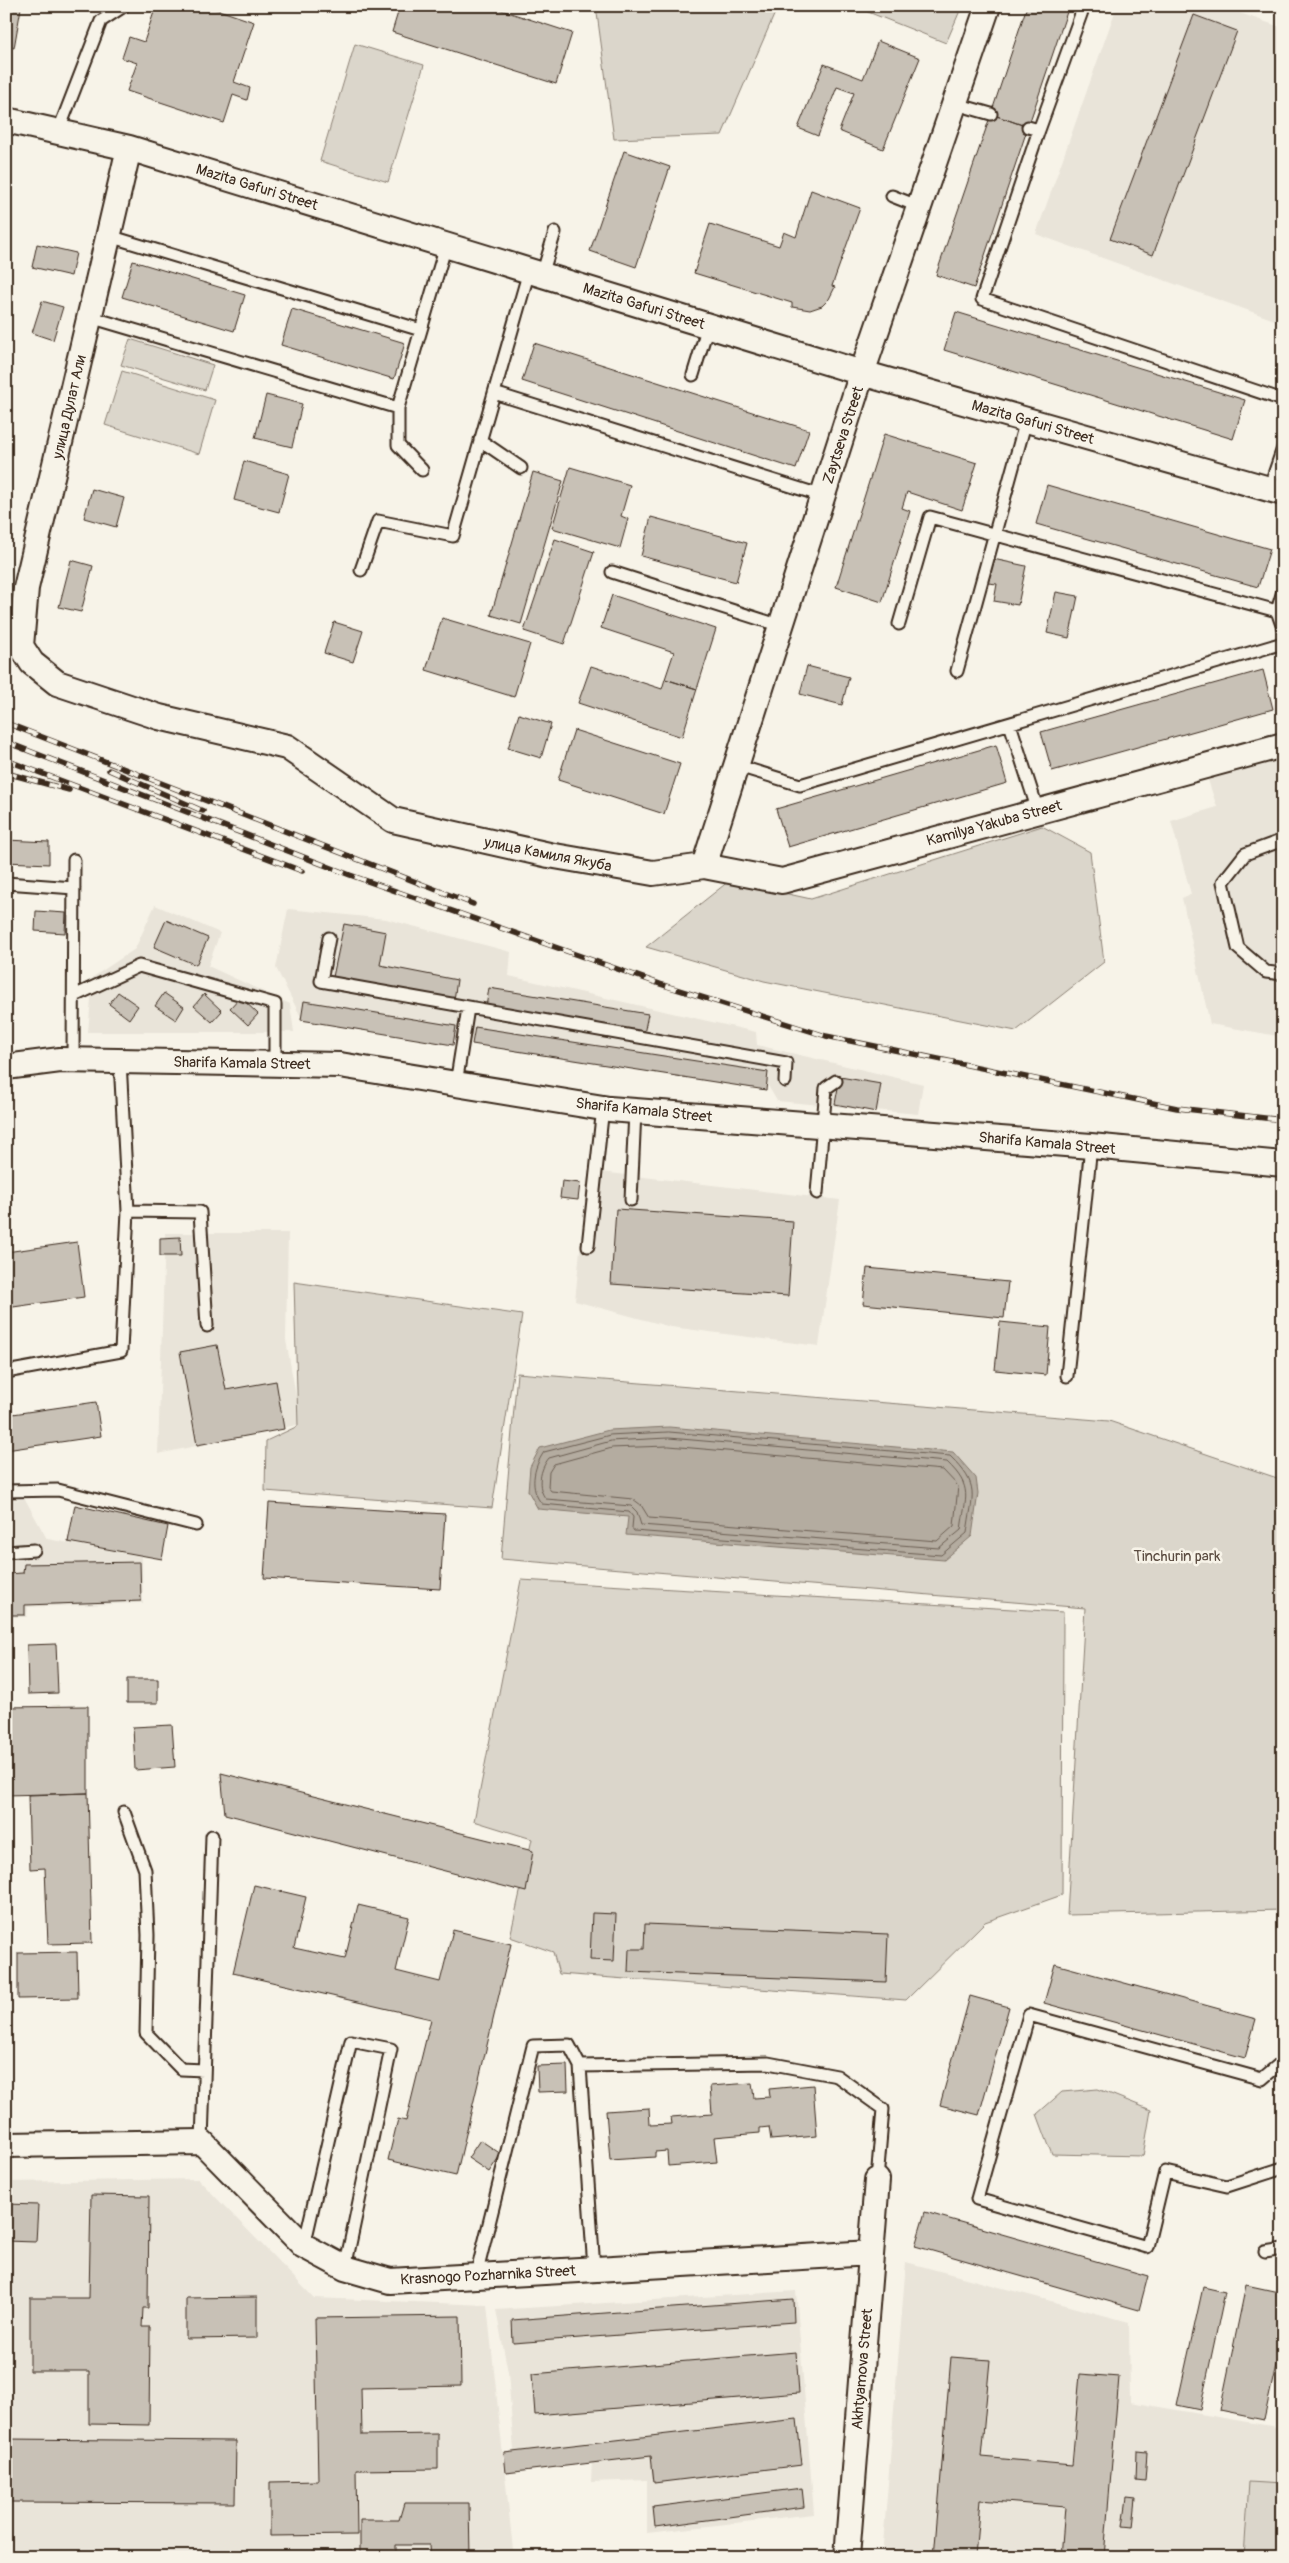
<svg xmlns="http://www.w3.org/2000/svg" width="1289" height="2563" font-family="Pangolin,sans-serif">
  <rect width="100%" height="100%" fill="#f7f3e8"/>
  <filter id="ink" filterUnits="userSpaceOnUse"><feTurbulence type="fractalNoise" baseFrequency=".02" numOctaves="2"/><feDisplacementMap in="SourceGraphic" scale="10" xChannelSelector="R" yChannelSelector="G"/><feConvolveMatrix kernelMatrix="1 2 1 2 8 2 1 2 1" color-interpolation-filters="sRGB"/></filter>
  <g filter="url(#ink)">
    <path fill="#e9e4d9" d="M1117,6H1220L1283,28V323L1036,234Z
      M1283,757V1037L1210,1024L1182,898L1191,894L1171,821L1217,807L1208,780Z
      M155,905L220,933L208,966L290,1004L294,1032H88L93,977L135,949Z
      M288,909L386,919L511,952L509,976L756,1032L757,1045L923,1084L918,1114L777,1101L764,1079L301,1017L276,968Z
      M592,1171L840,1200L819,1346L671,1327L575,1301L587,1179Z
      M165,1233H288L286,1340L301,1424L158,1454Z
      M25,1499L47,1539L142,1556L143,1603L28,1607L27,1617H6V1500Z
      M198,2179L314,2298L487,2305L513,2550L806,2554V2557H6V2182Z
      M906,2262L1129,2322L1130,2402L1283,2428V2557H882Z
      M796,2291L814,2514L647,2533V2480L591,2482L592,2458L515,2465L508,2372L496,2310Z"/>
    <path fill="#dbd6cb" stroke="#8b8074" d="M596,6H778L722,135L614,139Z
      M853,6H962L946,43Z
      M355,44L424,65L388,182L320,161Z
      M130,339L213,365L205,390L121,365Z
      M122,371L215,400L199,454L105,425Z
      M1042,826L1090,852L1104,962L1016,1031L764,981L646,947L729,881L811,899Z
      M294,1282L522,1315L492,1508L265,1491L266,1441L298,1426Z
      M517,1373L1109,1421L1283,1480V1910L1067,1915L1085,1608L501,1559Z
      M521,1580L1063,1612L1062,1895L985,1922L906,2000L559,1974L553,1952L510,1937L532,1839L474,1821Z
      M1098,2089L1151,2110L1143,2156L1052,2154L1037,2114L1062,2092Z
      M1249,2482L1283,2484V2557H1244Z"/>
    <path fill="#b4aca0" stroke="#84786c" d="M669,1427L953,1452L976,1478L978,1493L972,1536L944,1560L626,1535L628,1517L538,1509L528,1491L530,1467L540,1448L609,1430Z"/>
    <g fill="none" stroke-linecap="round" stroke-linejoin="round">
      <path stroke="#6b5e52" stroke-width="1" d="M669,1432L950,1456C981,1486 972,1494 967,1533L941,1555L634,1531L632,1528L633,1517L629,1512L542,1504C529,1489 533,1468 544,1452L610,1435Z
        M669,1438L947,1462C974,1488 965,1497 961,1530L939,1548L641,1525L637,1512L631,1506L546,1499C536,1487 540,1469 549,1458L611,1441Z
        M669,1446L943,1470L958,1486L954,1526L937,1541L649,1518L641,1505L633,1499L551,1491L548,1487L549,1472L554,1464L612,1448Z"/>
    </g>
    <path fill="#c8c1b6" stroke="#3b2a1e" d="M6,6L21,8L14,48L6,46Z
      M156,6H207L254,22L234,82L250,88L247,100L233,95L224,123L127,91L137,63L122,58L129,37L144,42Z
      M400,6H489L572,33L556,84L392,32Z
      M1027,6H1069L1028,127L991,114Z
      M1194,15L1237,31L1153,255L1110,239Z
      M878,41L920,58L883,149L839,131L854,93L837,87L818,136L798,128L824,64L863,79Z
      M991,114L1028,127L974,288L936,275Z
      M624,151L670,167L636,267L590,251Z
      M811,190L860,208L832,286L835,287L829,299L822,306L810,310L792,307V303L694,273L710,224L779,246L784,232L796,237Z
      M37,244L76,253L71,276L32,267Z
      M133,261L245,295L234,331L122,297Z
      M42,301L63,307L53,340L32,333Z
      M292,309L405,343L394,379L281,345Z
      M956,312L1245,400L1233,439L944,350Z
      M534,343L809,430L796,469L522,381Z
      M1283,356V381L1277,379Z
      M266,395L302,404L292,447L255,438Z
      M884,434L977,463L962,510L907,492L902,508L910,511L882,602L836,587Z
      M244,461L289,474L279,512L234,500Z
      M570,467L630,485L621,516L628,519L620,548L552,528Z
      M533,472L563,481L521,624L491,615Z
      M1047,485L1270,549L1258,587L1036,524Z
      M92,489L124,498L116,527L84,518Z
      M651,517L747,543L736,582L641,556Z
      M555,539L594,552L564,644L524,631Z
      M993,559L1026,566L1018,605L994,601L997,584L988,583Z
      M71,560L93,566L81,612L59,607Z
      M1056,592L1078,596L1069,638L1047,633Z
      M612,595L716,629L697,689L665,679L674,652L601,628Z
      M442,618L530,644L514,697L426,670Z
      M334,622L363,631L353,662L324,653Z
      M591,666L662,689L665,679L697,689L682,737L578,703Z
      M807,666L849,677L842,705L800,694Z
      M1263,670L1273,709L1052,771L1041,732Z
      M519,714L551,724L541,758L508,748Z
      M574,730L680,764L664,814L558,780Z
      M996,745L1007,783L788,847L776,809Z
      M6,840L49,842V864L6,862Z
      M36,911L66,913L65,933L35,931Z
      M166,920L208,938L196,965L154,947Z
      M344,924L386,932L380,965L457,980L454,1000L333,977Z
      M489,988L648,1014L644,1034L486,1007Z
      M118,992L138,1006L129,1019L109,1004Z
      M164,993L184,1007L176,1020L155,1006Z
      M204,994L222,1011L212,1022L194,1006Z
      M240,997L258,1014L248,1025L230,1008Z
      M304,1001L456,1026L453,1045L301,1020Z
      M475,1027L768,1072L766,1090L472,1044Z
      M840,1077L881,1084L876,1112L835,1104Z
      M562,1181L580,1183L578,1200L560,1198Z
      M616,1209L793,1221L788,1296L611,1284Z
      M180,1237L181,1256H160V1238Z
      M77,1242L84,1297L6,1308V1252Z
      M867,1268L1008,1282L1004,1318L863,1304Z
      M1000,1322L1050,1327L1046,1375L995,1370Z
      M217,1345L226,1390L276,1381L284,1429L197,1445L180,1352Z
      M96,1402L101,1436L6,1450V1415Z
      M269,1503L445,1514L440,1589L264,1578Z
      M75,1505L168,1526L162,1559L68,1542Z
      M140,1562L141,1601L25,1605V1615H6V1574L23,1573L24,1564Z
      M56,1644L58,1693L28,1694L27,1645Z
      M127,1679H158V1703H127Z
      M88,1706V1793L6,1795V1707Z
      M172,1725L175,1767L135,1770L133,1727Z
      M221,1773L533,1851L526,1892L225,1814Z
      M88,1793L92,1943L48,1944L45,1868L30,1869L28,1795Z
      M254,1885L306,1897L294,1948L345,1959L358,1905L409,1917L396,1971L440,1982L453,1930L511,1944L456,2176L388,2160L398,2119L406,2121L431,2019L233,1973Z
      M592,1913L616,1914L614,1961L590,1960Z
      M645,1924L888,1934L886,1982L628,1972L629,1949H644Z
      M77,1952L78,1998L18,1999V1953Z
      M1055,1964L1256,2019L1245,2058L1044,2003Z
      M970,1996L1009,2007L979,2115L940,2105Z
      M567,2065L568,2091L538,2092L537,2066Z
      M752,2083L754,2098L770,2097L769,2089L813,2085L817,2136L771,2140L769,2127L760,2128V2133L714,2137L717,2162L668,2166L667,2151L655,2152V2157L610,2160L606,2111L649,2108L650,2125L672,2124L671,2117L712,2114L710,2086Z
      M480,2140L501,2154L489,2172L468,2158Z
      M91,2195L149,2196L148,2308H143L142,2327H150L149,2425L89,2424V2371H30V2298H89Z
      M6,2204L38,2205L36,2242L6,2241Z
      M925,2212L1148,2276L1139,2310L915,2246Z
      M1246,2285L1283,2293V2333L1264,2420L1220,2411Z
      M1203,2287L1225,2292L1200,2410L1177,2405Z
      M257,2297V2338L186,2339V2298Z
      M793,2299L794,2322L513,2343L512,2320Z
      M460,2316L461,2386L361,2388L362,2435L438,2434V2469L356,2470L357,2535L270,2536V2482L318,2481L315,2318Z
      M796,2352L799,2393L535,2415L532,2374Z
      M951,2357L990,2360L981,2457L1072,2465L1080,2374L1119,2377L1104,2557H1061L1065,2507L980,2500L975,2557H934Z
      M797,2419L802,2465L654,2483L651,2456L506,2473L504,2453Z
      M6,2439L236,2441L235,2503L6,2502Z
      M1137,2451L1147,2452L1145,2481L1136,2480Z
      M802,2488L804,2507L655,2527L653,2507Z
      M1127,2498L1136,2499L1133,2527L1123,2526Z
      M404,2503H469L470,2557H431L430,2545H396V2557H360V2520H399Z
      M352,2550V2557H312V2551Z"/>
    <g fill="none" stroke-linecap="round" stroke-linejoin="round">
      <defs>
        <path id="lane" d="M956,104L991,114
          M1028,127L1039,130L1084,6
          M1039,130L982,299L1283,400
          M58,132L101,21L124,6
          M892,196L920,207
          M109,236L421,330
          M542,275L555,232
          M90,317L398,408L446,245
          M693,375L708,326
          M494,393L823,496
          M398,408V445L422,470
          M480,440L521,468
          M1269,489L1283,448
          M361,570L378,521L453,536L529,271
          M612,572L781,626
          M1277,611L1283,628
          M899,624L930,517L1277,611L1283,591
          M957,671L1026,420
          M1010,724L1038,811
          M735,765L800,785L1283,643
          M1283,840L1245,854L1223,882L1238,948L1266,972L1283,974
          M6,883L74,888
          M329,938L321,981L786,1063L785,1081
          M74,996L139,966L275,1004V1064
          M73,1060L74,860
          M456,1084L468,1008
          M817,1193L826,1088L836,1081
          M631,1200L635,1111
          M128,1211L200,1212L207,1326
          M588,1246L603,1107
          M6,1372L121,1351L128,1211L120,1061
          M1067,1376L1091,1146
          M6,1491L58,1490L196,1525
          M6,1552L34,1550
          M124,1812L145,1870L148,1935L146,2033L181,2069L204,2070
          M1283,2061L1262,2079L1029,2015L977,2199L1147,2247L1165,2172L1227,2186L1283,2168
          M580,2066L594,2269
          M202,2142L212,1836
          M304,2246L351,2041L391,2049L345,2268
          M1265,2252L1283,2249
          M476,2276L533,2046L569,2045L580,2066L768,2063L837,2076L883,2109L877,2180"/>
        <path id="street" d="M6,120L129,148L862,373L1283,493
          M129,148L26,588L21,646L32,663L57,683L159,717L287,747L393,820L549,855L653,873L704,866L782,881L1283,745
          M704,866L862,373L988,6
          M6,1067L60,1060L340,1065L609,1109L1091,1146L1283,1164
          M6,2145L202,2142L304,2246L345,2268L390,2281L871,2253
          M847,2557L877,2180"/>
      </defs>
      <use href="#lane" stroke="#3b2a1e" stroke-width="15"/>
      <use href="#street" stroke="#3b2a1e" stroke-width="28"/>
      <use href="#lane" stroke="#f7f3e8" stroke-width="11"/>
      <use href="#street" stroke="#f7f3e8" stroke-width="24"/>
      <defs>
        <path id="rail" d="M6,723L473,904
          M6,742L350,875L660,984L826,1036L1177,1108L1283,1120
          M6,760L302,871
          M109,770L203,811
          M6,773L69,790"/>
      </defs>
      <use href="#rail" stroke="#3b2a1e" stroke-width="5.5"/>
      <use href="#rail" stroke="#f7f3e8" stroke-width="4" stroke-dasharray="11" stroke-linecap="butt"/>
    </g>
  </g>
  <g text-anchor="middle" stroke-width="5" stroke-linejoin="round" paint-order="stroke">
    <g font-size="15" fill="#3b2a1e" stroke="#f7f3e8">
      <text transform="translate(257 187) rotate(17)" y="5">Mazita Gafuri Street</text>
      <text transform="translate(644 306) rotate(17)" y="5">Mazita Gafuri Street</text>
      <text transform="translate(69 407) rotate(-77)" y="5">улица Дулат Али</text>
      <text transform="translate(1033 422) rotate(16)" y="5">Mazita Gafuri Street</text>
      <text transform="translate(843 435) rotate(-72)" y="5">Zaytseva Street</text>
      <text transform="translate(994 823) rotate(-15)" y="5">Kamilya Yakuba Street</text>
      <text transform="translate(548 854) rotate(11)" y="5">улица Камиля Якуба</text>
      <text transform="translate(242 1063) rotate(1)" y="5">Sharifa Kamala Street</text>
      <text transform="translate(644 1110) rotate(6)" y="5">Sharifa Kamala Street</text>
      <text transform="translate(1047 1143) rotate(5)" y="5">Sharifa Kamala Street</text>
      <text transform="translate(488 2275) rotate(-3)" y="5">Krasnogo Pozharnika Street</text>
      <text transform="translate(862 2369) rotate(-85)" y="5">Akhtyamova Street</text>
    </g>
    <g font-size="15" fill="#5b4c41" stroke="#f7f3e8">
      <text x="1177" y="1561">Tinchurin park</text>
    </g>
  </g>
  <rect width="1289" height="2563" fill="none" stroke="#f7f3e8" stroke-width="25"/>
  <rect x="12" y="12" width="1264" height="2538" fill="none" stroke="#3b2a1e" stroke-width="2" filter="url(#ink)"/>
</svg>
